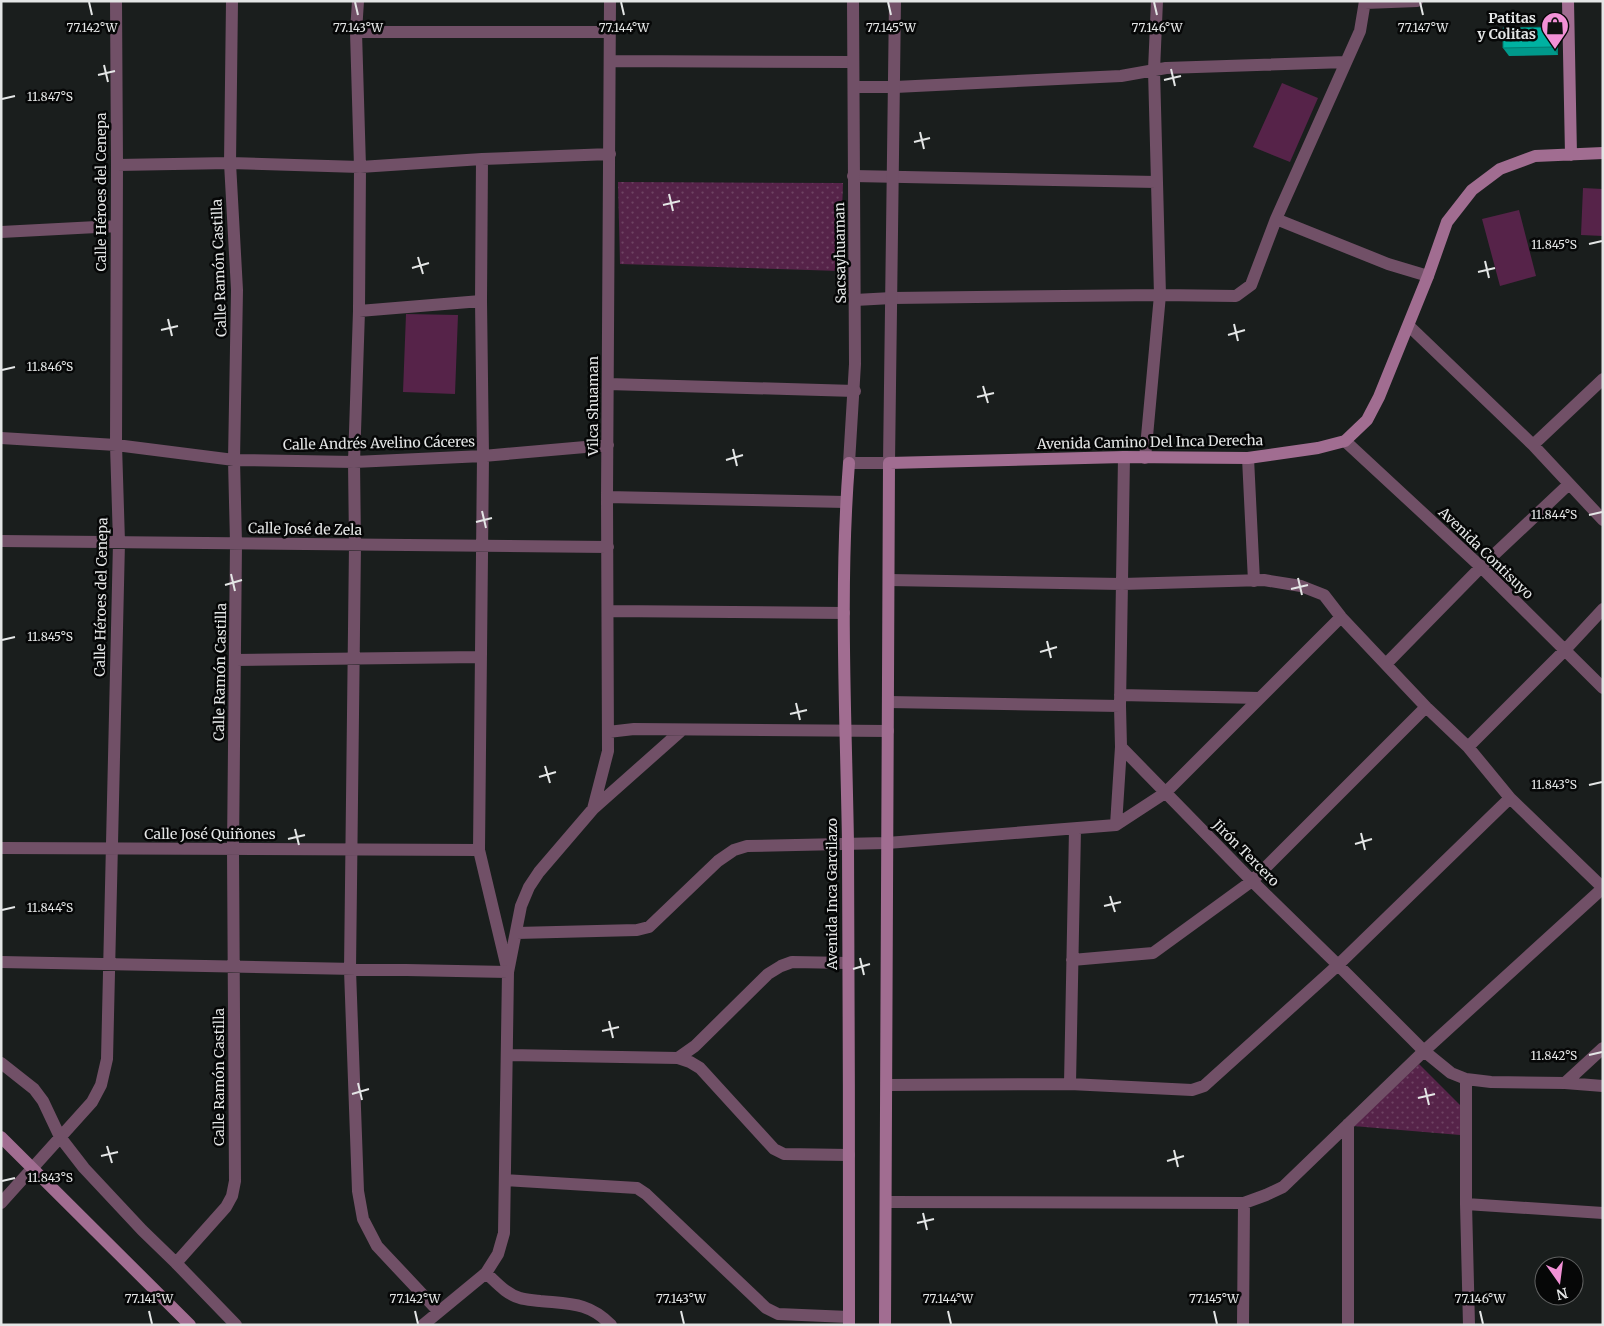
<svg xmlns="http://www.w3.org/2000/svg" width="1604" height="1326" font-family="Merriweather,serif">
  <defs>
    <pattern id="park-dots" width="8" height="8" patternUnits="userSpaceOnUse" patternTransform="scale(1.25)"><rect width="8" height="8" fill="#562349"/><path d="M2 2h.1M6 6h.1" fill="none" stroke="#6e4363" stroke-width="1.8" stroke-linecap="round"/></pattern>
  </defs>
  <rect width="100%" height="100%" fill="#1a1e1d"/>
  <path fill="#562349" d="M1282,83L1318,98L1290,162L1253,147Z
    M1583,188L1603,189V236L1581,235Z
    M1519,210L1536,276L1500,286L1482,219Z
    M406,314L458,315L455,394L403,392Z"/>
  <path fill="url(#park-dots)" d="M618,182L843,183L840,271L620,264Z
    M1419,1064L1461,1106L1460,1135L1353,1126Z"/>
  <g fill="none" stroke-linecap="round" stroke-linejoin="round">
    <path stroke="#715067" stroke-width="12" d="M358,1L356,32L360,167L359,311L354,462L355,544L350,970L358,1191L363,1219L377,1246L439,1312
      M1365,3L1417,1
      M356,32H610
      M610,61L853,62
      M854,87H895L1121,76L1166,68L1346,62
      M117,165L230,163L360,167L482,159L610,154
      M853,176L1156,182
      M1276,219L1388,264L1428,276
      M1,232L116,226
      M855,300L892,298L1160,295L1236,296L1251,285L1276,219L1360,31L1365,1
      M359,311L481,301
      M1409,326L1533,445L1603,520
      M608,384L855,391
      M1,438L116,445L234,460L354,462L483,456L608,445
      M1345,441L1481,567L1603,688
      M1533,445L1603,379
      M1124,457L1120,706L1121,747L1252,881L1338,965L1424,1051L1451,1073L1466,1079L1491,1082L1565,1083L1603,1086
      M1145,458L1160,295L1154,70L1157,1
      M1248,458L1254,581
      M849,463H889
      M607,497L846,502
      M1,541L608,547
      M889,580L1122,584L1264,580L1301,586L1324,595L1341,617L1426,707L1468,747L1510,798L1603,888
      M608,611L844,613
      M235,660L480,657
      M1386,664L1481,567L1569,484
      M1120,695L1260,698
      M888,702L1120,706
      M608,732L634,729L888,731
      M1468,747L1564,651L1603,609
      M593,809L608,751L607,497L610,1
      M1116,825L1121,747
      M1,848L479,850
      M516,933L637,930L649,927L718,861L734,850L747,846L887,843L1116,825L1165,793L1341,617
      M1072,960L1153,953L1252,881L1426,707
      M1,962L508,972L479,850L483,456L481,301L482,159
      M507,1055L678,1058L695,1046L768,974L781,966L792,962L848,963
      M678,1058L690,1062L700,1068L774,1149L784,1154L849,1155
      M1,1063L34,1089L43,1101L60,1137L84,1168L142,1230L176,1263L236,1325
      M1466,1079V1204L1469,1325
      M1565,1083L1603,1048
      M1070,1084L1075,829
      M887,1085L1070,1084L1192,1090L1204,1086L1338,965L1510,798
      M505,1180L637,1188L646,1194L766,1308L778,1314L849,1317
      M886,1202L1244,1203L1266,1195L1283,1187L1424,1051L1603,888
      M1,1203L92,1102L101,1085L107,1059L119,542L116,445L117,165L116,1
      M1466,1204L1603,1213
      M176,1263L226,1207L232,1196L235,1181L233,849L236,543L234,460L237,290L230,163L232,1
      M486,1273C497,1283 506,1294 520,1298C526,1300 534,1300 540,1301C569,1304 589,1302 611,1325
      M423,1325L486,1273L498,1254L504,1233L508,972L521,906L529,887L539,872L593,809L682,730
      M1243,1325L1244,1203
      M1348,1325V1124"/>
    <path stroke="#715067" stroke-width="12" d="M849,463L855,364L853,1
      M889,463L895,1"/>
    <path stroke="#a16d91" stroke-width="12" d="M1568,1L1571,155
      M849,463C839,590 846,717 848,844C849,1004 849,1165 849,1325
      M1,1137L190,1325
      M885,1325L889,463L1124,457L1248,458L1318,448L1345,441L1367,420L1379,397L1428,276L1447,222L1472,190L1500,169L1535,156L1603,153"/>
  </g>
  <path fill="#00998b" d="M1558,35V55L1509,56L1503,48Z"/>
  <path fill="#007d71" d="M1552,27L1558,35V55L1553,47Z"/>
  <path fill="#00b2a2" stroke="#007d71" d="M1552,27L1553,47L1503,48V28Z"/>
  <path fill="none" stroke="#e4e6e6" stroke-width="2" d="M89,2L92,15M355,2L358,15M621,2L624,15M888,2L891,15M1154,2L1157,15M1420,2L1423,15M104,65L108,82M1171,69L1175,86M98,75L115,71M1164,80L1181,76M2,99L15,96M920,132L924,149M914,142L930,138M669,194L673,211M663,205L680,201M1589,244L1602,241M418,257L423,274M1485,261L1489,278M412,268L429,263M1478,272L1495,268M168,319L172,336M1234,324L1238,341M161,330L178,326M1228,335L1245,330M2,370L15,367M983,386L988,403M977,397L994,393M733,449L737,466M726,460L743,455M482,511L486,528M1589,515L1602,512M476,522L492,518M231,574L235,591M1298,578L1302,595M225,585L242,580M1291,589L1308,585M2,640L15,637M1047,641L1051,658M1040,652L1057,647M796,703L800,720M790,714L807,710M545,766L550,783M539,777L556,772M1589,785L1602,782M295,829L299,845M1361,833L1365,850M288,839L305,835M1355,844L1372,839M1110,896L1115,912M1104,906L1121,902M2,910L15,907M860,958L864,975M853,969L870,964M609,1021L613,1038M602,1031L619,1027M1589,1055L1602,1052M358,1083L362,1100M1425,1088L1429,1105M352,1094L369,1089M1418,1098L1435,1094M107,1146L112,1163M1174,1150L1178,1167M101,1156L118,1152M1167,1161L1184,1156M2,1181L15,1178M923,1213L927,1230M917,1223L934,1219M149,1311L152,1324M415,1311L418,1324M681,1311L684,1324M948,1311L951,1324M1214,1311L1217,1324M1480,1311L1483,1324"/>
  <defs>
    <symbol id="shop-pin" viewBox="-11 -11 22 30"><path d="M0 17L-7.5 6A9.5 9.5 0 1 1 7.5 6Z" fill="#f291d6" stroke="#060707"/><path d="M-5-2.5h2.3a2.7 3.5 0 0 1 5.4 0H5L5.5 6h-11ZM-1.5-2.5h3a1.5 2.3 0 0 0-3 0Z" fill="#111"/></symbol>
  </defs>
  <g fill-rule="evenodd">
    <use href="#shop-pin" x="1539" y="10" width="32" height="43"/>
  </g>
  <g text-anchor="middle" stroke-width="5" stroke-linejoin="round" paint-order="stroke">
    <g font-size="14" font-weight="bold" fill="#e4e6e6" stroke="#060707" text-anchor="end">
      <text x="1536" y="23">Patitas<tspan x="1536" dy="16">y Colitas</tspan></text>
    </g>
    <g font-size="14" fill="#e4e6e6" stroke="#060707">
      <text transform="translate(101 192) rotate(-90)" y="5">Calle Héroes del Cenepa</text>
      <text transform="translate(840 253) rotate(-91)" y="5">Sacsayhuaman</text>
      <text transform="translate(219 268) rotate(-92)" y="5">Calle Ramón Castilla</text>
      <text transform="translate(593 406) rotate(-90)" y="5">Vilca Shuaman</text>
      <text transform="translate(1150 442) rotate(-1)" y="5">Avenida Camino Del Inca Derecha</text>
      <text transform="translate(379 443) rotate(-1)" y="5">Calle Andrés Avelino Cáceres</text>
      <text transform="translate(305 529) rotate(1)" y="5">Calle José de Zela</text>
      <text transform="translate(1486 553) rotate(44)" y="5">Avenida Contisuyo</text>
      <text transform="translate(101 597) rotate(-89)" y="5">Calle Héroes del Cenepa</text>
      <text transform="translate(220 672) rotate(-89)" y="5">Calle Ramón Castilla</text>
      <text x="210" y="839">Calle José Quiñones</text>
      <text transform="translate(1246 853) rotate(45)" y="5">Jirón Tercero</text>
      <text transform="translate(832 894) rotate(-90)" y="5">Avenida Inca Garcilazo</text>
      <text transform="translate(219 1077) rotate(-90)" y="5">Calle Ramón Castilla</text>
    </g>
  </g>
  <g font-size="12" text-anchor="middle" fill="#e4e6e6" stroke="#060707" stroke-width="5" stroke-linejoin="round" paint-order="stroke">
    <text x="92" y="32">77.142°W</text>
    <text x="358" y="32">77.143°W</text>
    <text x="624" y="32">77.144°W</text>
    <text x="891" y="32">77.145°W</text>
    <text x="1157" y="32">77.146°W</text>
    <text x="1423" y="32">77.147°W</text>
    <text x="50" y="101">11.847°S</text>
    <text x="1554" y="249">11.845°S</text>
    <text x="50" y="371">11.846°S</text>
    <text x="1554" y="519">11.844°S</text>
    <text x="50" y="641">11.845°S</text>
    <text x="1554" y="789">11.843°S</text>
    <text x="50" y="912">11.844°S</text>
    <text x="1554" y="1060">11.842°S</text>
    <text x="50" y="1182">11.843°S</text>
    <text x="149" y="1303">77.141°W</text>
    <text x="415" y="1303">77.142°W</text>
    <text x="681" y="1303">77.143°W</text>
    <text x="948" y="1303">77.144°W</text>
    <text x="1214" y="1303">77.145°W</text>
    <text x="1480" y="1303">77.146°W</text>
  </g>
  <rect width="1604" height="1326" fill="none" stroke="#e4e6e6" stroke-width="5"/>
  <g transform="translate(1559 1281) rotate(166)"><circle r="24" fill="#060707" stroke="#5f6060"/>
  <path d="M0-4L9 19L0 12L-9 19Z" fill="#f291d6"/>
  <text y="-8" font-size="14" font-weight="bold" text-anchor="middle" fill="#e4e6e6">N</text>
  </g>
</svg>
